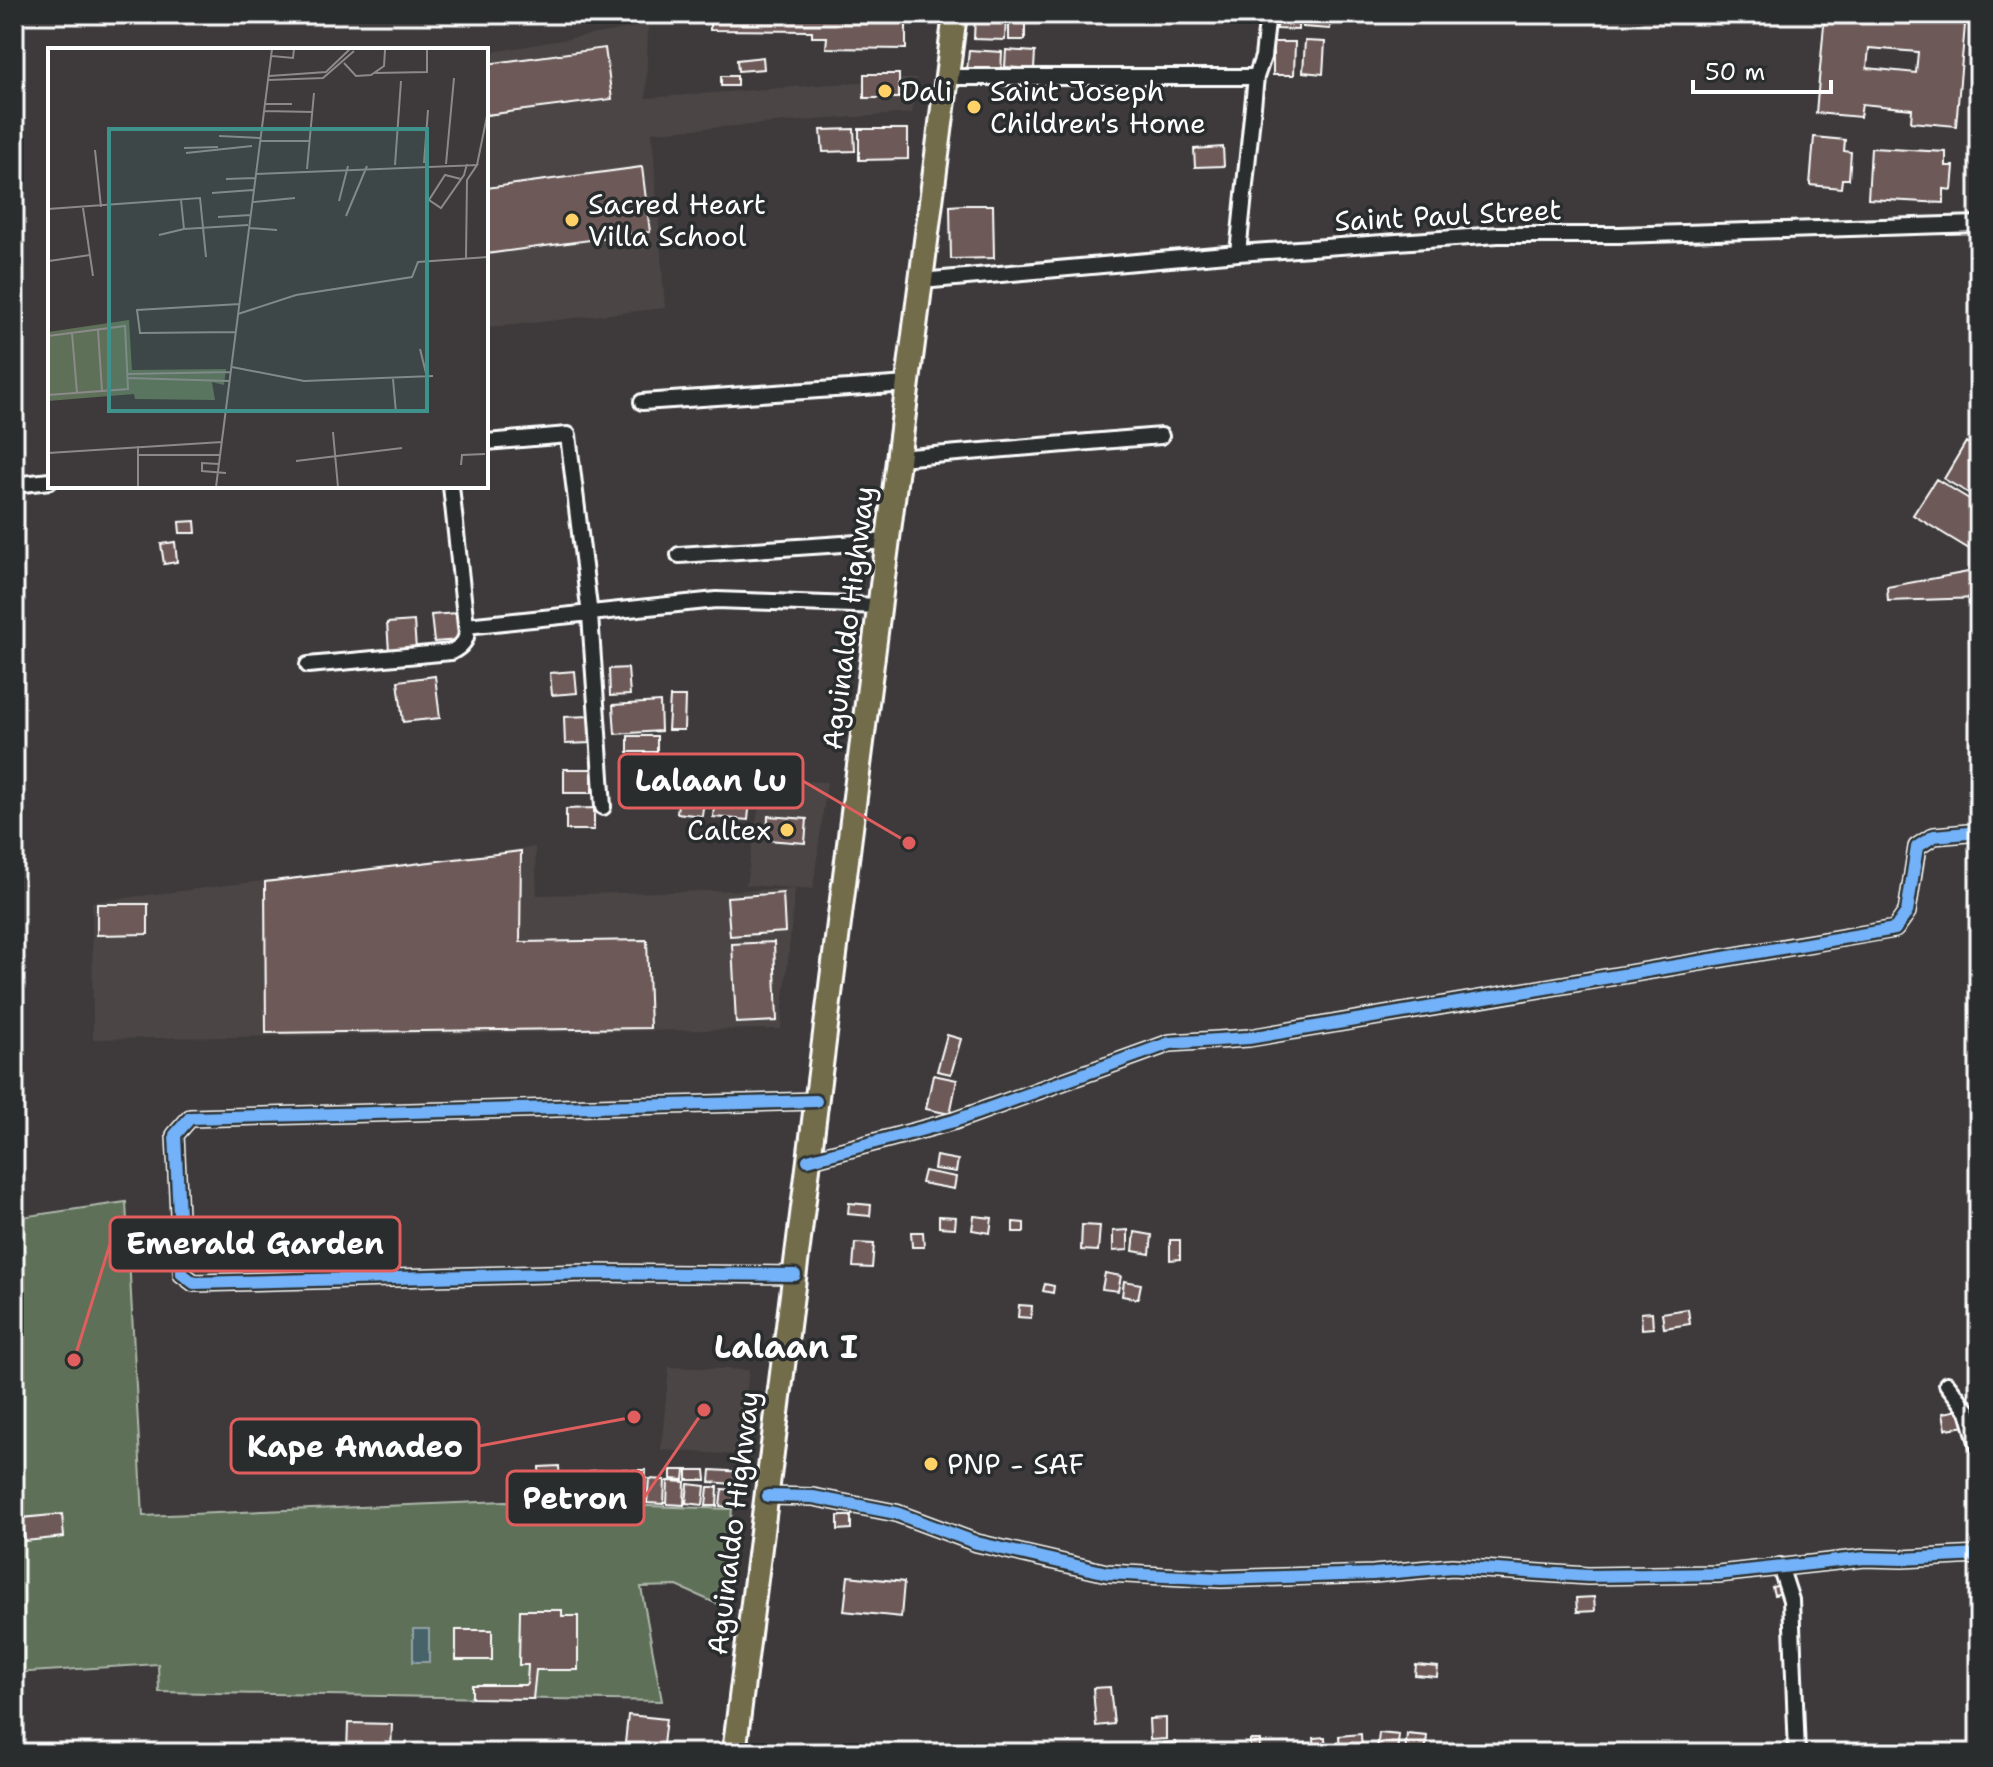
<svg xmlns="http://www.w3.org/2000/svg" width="1993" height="1767" font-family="'Shantell Sans',sans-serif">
  <rect width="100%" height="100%" fill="#3e3a3b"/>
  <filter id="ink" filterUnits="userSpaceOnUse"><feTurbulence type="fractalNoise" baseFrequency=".0125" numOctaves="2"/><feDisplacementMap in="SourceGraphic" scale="16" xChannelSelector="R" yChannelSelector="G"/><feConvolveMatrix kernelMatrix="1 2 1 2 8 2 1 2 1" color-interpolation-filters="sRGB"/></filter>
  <g filter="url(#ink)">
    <path fill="#4c4444" d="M648,25L646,98L916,78L912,113L652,132L665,308L486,328V53Z
      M763,780L827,782L813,889L746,885Z
      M535,847L537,895L795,889L781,1029L93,1039L92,902Z
      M669,1367L749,1370L739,1455L661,1450Z"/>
    <path fill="#5e7058" stroke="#aeb8ac" stroke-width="2" d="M126,1202L143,1516L505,1501L732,1509L722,1606L677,1586L641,1587L662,1701L159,1692L158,1664L14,1673V1218Z"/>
    <path fill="#47646b" stroke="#91a2a6" stroke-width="2" d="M413,1629H429V1662H413Z"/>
    <path fill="#6d5a58" stroke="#fff" stroke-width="2" fill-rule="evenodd" d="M710,14L906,16V49L826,48L827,37H812V31L710,30Z
      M1278,14H1298V30L1277,29Z
      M1304,14H1332L1330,29L1303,27Z
      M1825,14H1877L1921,18V14H1966L1956,126L1911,122L1912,109L1862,104L1860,117L1816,113ZM1869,48L1918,52L1916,73L1867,68Z
      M975,16L1006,17L1005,40L974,39Z
      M1009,18H1025V40H1009Z
      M1305,41L1325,42L1323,74L1303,72Z
      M1273,42H1295L1294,75H1273Z
      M605,48L612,99L486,115V64Z
      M969,50L1002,52L1001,72L967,70Z
      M1006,50L1035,52L1034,69L1005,67Z
      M763,57L764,69L738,71L737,60Z
      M864,74H899V98H864Z
      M721,76H737V86H721Z
      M854,129L855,151L823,152L821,130Z
      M859,129H908V159L859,160Z
      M1814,137L1845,140L1844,151L1851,152L1849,179H1842L1841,188L1810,185Z
      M1223,147L1224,166L1195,167L1194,149Z
      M1871,148L1946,152V166H1954L1952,190L1944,189V203L1868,199Z
      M642,167L650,232L486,254V188Z
      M963,205H993L994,258L951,259L950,206Z
      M1966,442L1979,450V499L1944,479Z
      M1936,479L1979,505V555L1913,515Z
      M195,521L196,533H180L179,522Z
      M175,542L177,562L164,564L161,544Z
      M1979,570V598L1888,601L1887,587Z
      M457,613L459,640L434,642L431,615Z
      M414,621L416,650L389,651L387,623Z
      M628,668L630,695L610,696L609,669Z
      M575,671L577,693L552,695L550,673Z
      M435,676L440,718L403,722L398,681Z
      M670,697H685L684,730H668Z
      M660,702L661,731L615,734L613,705Z
      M591,716L592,743L565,744L564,717Z
      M628,736H657V752H628Z
      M564,769H592V793H564Z
      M717,778L752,781L748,820L713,817Z
      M680,783L706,785L702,816L677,813Z
      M594,808V830H566V809Z
      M768,816L807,819L805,843L767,840Z
      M521,851L520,942L647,940L650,1028L266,1033L265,882Z
      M783,893L785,932L730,936L727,897Z
      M97,904H148V934L97,935Z
      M774,942L777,1021L736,1023L732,944Z
      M947,1035L961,1039L951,1074L937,1071Z
      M933,1075L957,1080L950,1114L926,1109Z
      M936,1156L958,1160L956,1172L934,1169Z
      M924,1171L956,1177L954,1189L921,1183Z
      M849,1203L871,1205L870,1216L848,1214Z
      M939,1216L956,1217L955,1228L939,1227Z
      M974,1216L992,1218L990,1233L972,1230Z
      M1013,1222L1024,1223V1232H1013Z
      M1082,1225L1100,1226L1098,1251L1081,1250Z
      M1128,1230V1250L1113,1251V1231Z
      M911,1232H923L924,1247H912Z
      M1135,1232L1152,1235L1150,1254L1133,1251Z
      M1170,1240H1180V1259L1170,1260Z
      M855,1243L874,1244L872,1268L853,1267Z
      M1105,1273L1121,1276L1118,1291L1102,1289Z
      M1124,1281L1141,1284L1138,1299L1122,1296Z
      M1045,1284L1054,1286L1053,1293L1043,1291Z
      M1019,1305L1032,1306L1031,1318L1018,1317Z
      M1688,1309L1690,1324L1664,1328L1662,1313Z
      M1652,1312L1653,1328L1642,1329L1641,1313Z
      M1965,1409L1967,1426L1946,1429L1943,1413Z
      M559,1466L560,1487L540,1488L539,1467Z
      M616,1469H628V1486H616Z
      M611,1470V1489L591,1490L590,1471Z
      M633,1470H646L645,1488H632Z
      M671,1470H685L684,1480L671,1479Z
      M687,1470H705L706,1480H687Z
      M711,1470L745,1472L744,1485L710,1482Z
      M649,1479L665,1480L664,1504L647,1503Z
      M668,1481L685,1482L684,1505L667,1504Z
      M688,1484L705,1486L703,1505L686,1503Z
      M708,1487H718L717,1506H706Z
      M722,1489L737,1490L736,1508L720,1506Z
      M62,1514L64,1537L25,1541L22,1518Z
      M838,1516H851V1529L838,1530Z
      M848,1576L904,1582L901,1617L844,1611Z
      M1781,1585L1783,1593L1774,1595L1772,1587Z
      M1594,1597L1595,1611L1577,1612L1576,1598Z
      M520,1610H562V1616H578V1670H536L533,1699L472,1698V1685H525L527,1683L528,1665H519Z
      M456,1630H492V1660H456Z
      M1416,1665L1438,1667L1437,1677L1415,1675Z
      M1110,1687L1114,1724L1096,1726L1093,1688Z
      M628,1715L666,1719L662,1753H624Z
      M1166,1718V1739L1150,1740L1149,1719Z
      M348,1723L392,1724L391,1753H347Z
      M1379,1733L1399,1735L1397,1753L1377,1751Z
      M1361,1734L1362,1753H1340L1339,1736Z
      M1407,1734L1427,1736L1425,1753H1405Z
      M1325,1737L1326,1753H1315L1314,1738Z
      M1250,1740H1260L1259,1753H1250Z
      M1176,1742L1177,1751L1164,1752L1163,1743Z"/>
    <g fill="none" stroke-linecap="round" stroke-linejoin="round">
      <defs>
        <path id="street" d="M947,77H1256
          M1238,253L1256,77L1263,57L1268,14
          M921,281L1238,253L1498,235H1619L1979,224
          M642,402L908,384
          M486,442L568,435L590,615L603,807
          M898,458L1161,436
          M14,485L50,481
          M451,486L466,626L716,600L880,606
          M679,555L887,541
          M308,665L451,652C463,646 469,639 466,626
          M808,1160L954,1121L1170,1043L1249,1038L1895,929L1907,912L1917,847L1934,836L1979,832
          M795,1275L587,1273L194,1283L182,1274L175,1135L190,1118L816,1101
          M1947,1384L1968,1411L1979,1449
          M768,1496L813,1497L896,1513L977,1543L1107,1573L1221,1579L1373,1574L1452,1567L1588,1576L1718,1574L1865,1558L1902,1559L1979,1555
          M1780,1566L1791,1600L1797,1753"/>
        <path id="primary" d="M734,1753C810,1174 878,593 955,14"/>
      </defs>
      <use href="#street" stroke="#fff" stroke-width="20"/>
      <use href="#primary" stroke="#fff" stroke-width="28"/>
      <use href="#street" stroke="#2a2d2e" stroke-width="14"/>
      <use href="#primary" stroke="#726c4b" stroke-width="22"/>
      <defs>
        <path id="cycleway" d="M808,1160L954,1121L1170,1043L1249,1038L1895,929L1907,912L1917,847L1934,836L1979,832
          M795,1275L587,1273L194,1283L182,1274L175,1135L190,1118L816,1101
          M768,1496L813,1497L896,1513L977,1543L1107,1573L1221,1579L1373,1574L1452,1567L1588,1576L1718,1574L1865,1558L1902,1559L1979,1555"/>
      </defs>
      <use href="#cycleway" stroke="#2a2d2e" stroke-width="17"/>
      <use href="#cycleway" stroke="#73b2f8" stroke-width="12"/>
    </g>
  </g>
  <g fill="#ffd166" stroke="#2a2d2e" stroke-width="3">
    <circle cx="885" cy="91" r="8"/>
    <circle cx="974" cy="107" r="8"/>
    <circle cx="572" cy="220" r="8"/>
    <circle cx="787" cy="830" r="8"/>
    <circle cx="931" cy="1464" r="8"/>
  </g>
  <g text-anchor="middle" stroke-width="7" stroke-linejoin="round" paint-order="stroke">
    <g font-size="28" fill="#fff" stroke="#2a2d2e" text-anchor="start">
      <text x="901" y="101">Dali</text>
      <text x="990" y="101">Saint Joseph<tspan x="990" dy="32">Children's Home</tspan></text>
      <text x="588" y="214">Sacred Heart<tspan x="588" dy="32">Villa School</tspan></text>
      <text x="771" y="840" text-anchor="end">Caltex</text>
      <text x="947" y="1474">PNP - SAF</text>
    </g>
    <g font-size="28" fill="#fff" stroke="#2a2d2e">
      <text transform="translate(1448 215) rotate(-3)" y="10">Saint Paul Street</text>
      <text transform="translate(848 618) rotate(-83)" y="10">Aguinaldo Highway</text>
      <text transform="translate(733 1523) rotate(-83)" y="10">Aguinaldo Highway</text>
    </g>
    <g font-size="32" font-weight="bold" fill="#fff" stroke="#2a2d2e">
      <text x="786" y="1358">Lalaan I</text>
    </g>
  </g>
  <g transform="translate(48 48)">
    <rect width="440" height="440" fill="#3e3a3b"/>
    <path d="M81,272L84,322L178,321L176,337L164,334L167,352L87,351L86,346L0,353V284Z" fill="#5e7058"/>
    <path fill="none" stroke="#8b8989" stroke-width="2" d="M224,8L245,10L246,1M296,15L308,28L323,27L336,18L337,2M327,25L379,24V1M221,28L278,24L302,1M220,32L275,30L306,3M217,56H244M216,63L265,64M171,88L212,90M212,93H262M136,100L170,99M47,102L53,159M138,105L204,98M376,115L380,62M398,116L406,30M347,117L353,33M429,117L440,63M259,121L266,45M208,126L429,117L419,132L418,210M178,131L207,130M413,131L397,127L381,152L393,160L416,127L419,116M164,145L205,142M133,152L136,181L200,177M291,153L300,118M205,154L247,150M35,160L45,228M0,161L152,150L158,209M298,168L319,118M170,169L203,167M201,180L229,182M111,187L136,181M1,213L42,207M190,266L248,247L364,229L370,214L440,209M50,282L54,343M188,284L92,285L89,262L192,256M24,285L29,345M0,288L77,278L80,341L0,347M372,301L379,329M184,319L256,333L385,328M80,326L183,324M80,330L181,333M345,331L348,365M440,382V419M285,384L290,439M90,398V439M0,405L174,394M90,407H172M248,413L354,400M171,416L154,415V423L178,425M413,417L414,407L437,406M168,439L224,1"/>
    <path fill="#3f918b" fill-opacity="0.15" stroke="#3f918b" stroke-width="4" d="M61,81H379V363H61Z"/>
    <rect width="440" height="440" fill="none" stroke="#fff" stroke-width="4"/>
  </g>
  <path fill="none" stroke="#e05e5e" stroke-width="3" d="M909 843L803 781M74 1360L110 1244M634 1417L479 1446M704 1410L644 1498"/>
  <g fill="#e05e5e" stroke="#2a2d2e" stroke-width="3">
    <circle cx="909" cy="843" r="8"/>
    <circle cx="74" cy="1360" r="8"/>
    <circle cx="634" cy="1417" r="8"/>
    <circle cx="704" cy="1410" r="8"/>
  </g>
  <g fill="#2a2d2e" stroke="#e05e5e" stroke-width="3">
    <rect x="619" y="754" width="184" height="54" rx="8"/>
    <rect x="110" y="1217" width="290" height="54" rx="8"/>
    <rect x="231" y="1419" width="248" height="54" rx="8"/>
    <rect x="507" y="1471" width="137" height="54" rx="8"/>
  </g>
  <g font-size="30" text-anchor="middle" font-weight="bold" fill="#fff">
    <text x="711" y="791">Lalaan Lu</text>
    <text x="255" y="1254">Emerald Garden</text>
    <text x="355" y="1457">Kape Amadeo</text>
    <text x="575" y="1509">Petron</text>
  </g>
  <rect width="1993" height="1767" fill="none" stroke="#2a2d2e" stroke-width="48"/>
  <rect x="24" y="24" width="1945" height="1719" fill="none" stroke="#fff" stroke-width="3" filter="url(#ink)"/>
  <path d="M1693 80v12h138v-12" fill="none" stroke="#ffffff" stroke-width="4"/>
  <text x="1705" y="80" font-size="24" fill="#ffffff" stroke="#2a2d2e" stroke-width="6" paint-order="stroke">50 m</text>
</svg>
